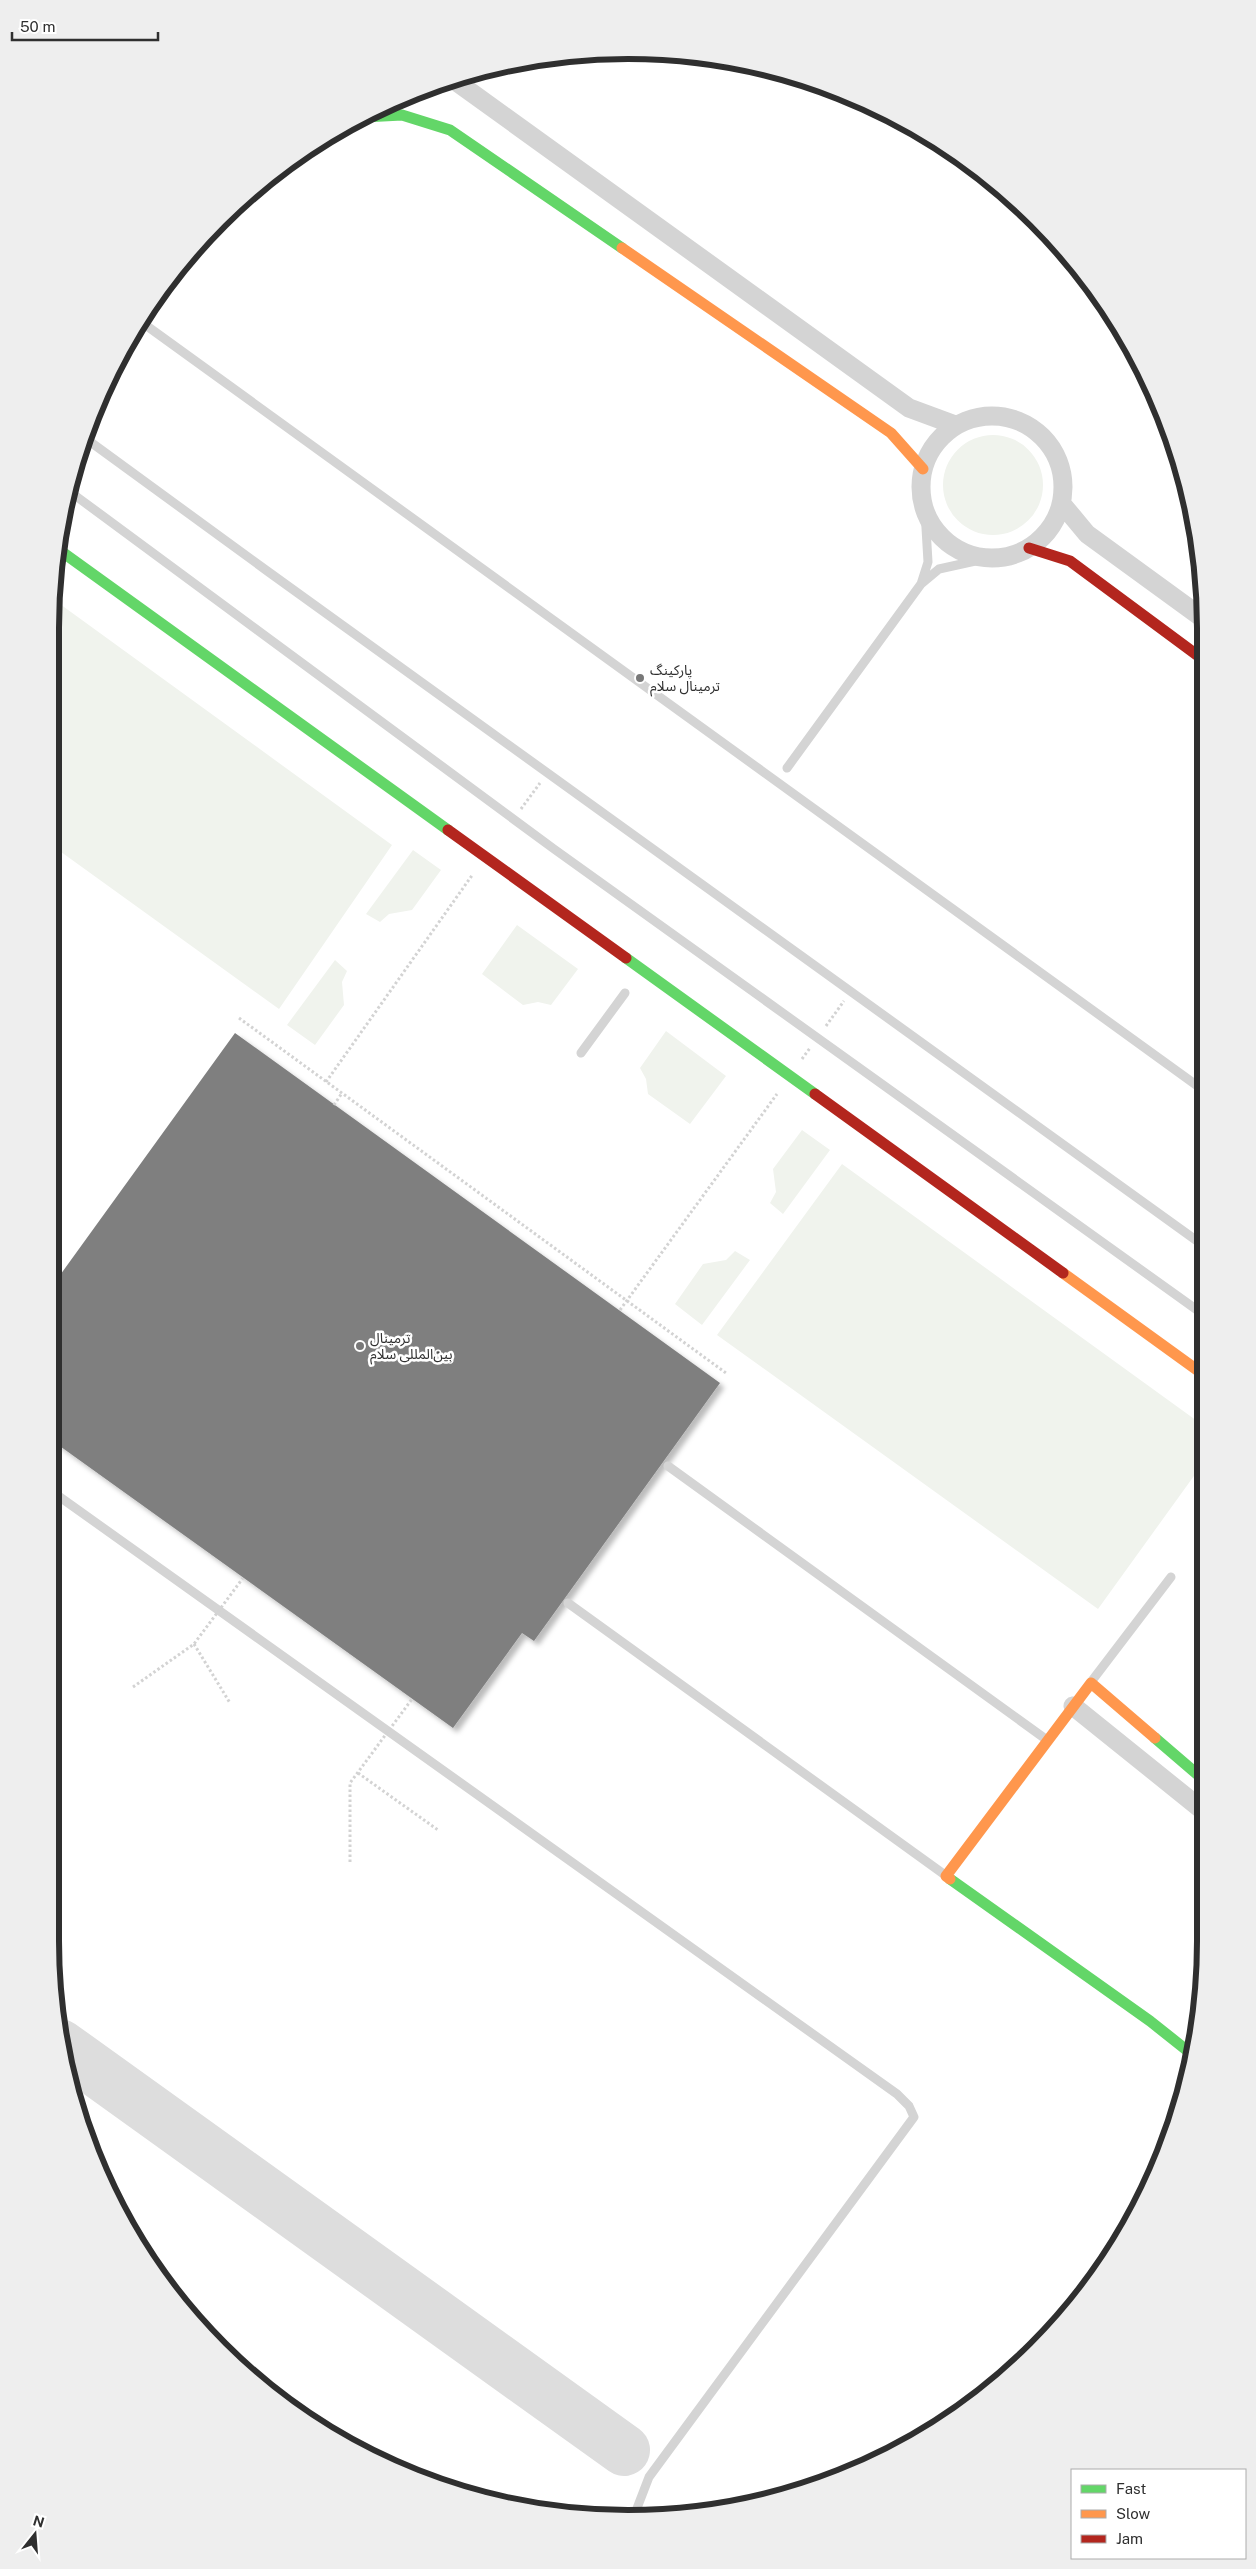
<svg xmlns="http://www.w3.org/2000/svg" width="1256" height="2569" font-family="'Public Sans','Noto Sans Arabic',sans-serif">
  <defs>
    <filter id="shadow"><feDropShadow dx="4.5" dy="4.5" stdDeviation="2.5" flood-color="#0004"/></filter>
  </defs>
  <rect width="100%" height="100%" fill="#fff"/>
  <path fill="#f0f3ed" d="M943 485a50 50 0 1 1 100 0a50 50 0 1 1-100 0Z
    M53,599L392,845L279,1009L50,844V628Z
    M413,850L441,870L412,910L389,914L380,922L366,914Z
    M517,925L578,969L551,1005L538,1002L523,1005L482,974Z
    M335,960L347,971L342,982L344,1005L315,1045L287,1025Z
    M666,1031L726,1076L690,1124L648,1094L646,1079L640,1068Z
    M802,1130L830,1150L783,1214L770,1203L776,1192L773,1169Z
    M842,1164L1204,1426V1462L1098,1609L717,1335Z
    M735,1251L750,1260L702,1325L675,1304L703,1264L726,1260Z"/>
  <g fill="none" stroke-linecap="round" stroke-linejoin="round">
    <path stroke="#ddd" stroke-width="52" d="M60,2045L624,2450"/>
  </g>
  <path fill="#7f7f7f" filter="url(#shadow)" d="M235,1033L720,1383L534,1641L522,1633L453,1728L50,1439V1306L56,1297L50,1293V1289Z"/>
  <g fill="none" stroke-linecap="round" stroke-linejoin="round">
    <path stroke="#d3d3d3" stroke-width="3" stroke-dasharray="2.5 2.5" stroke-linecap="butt" d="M521,809L540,783
      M239,1018L726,1373
      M826,1026L844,1001
      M802,1059L810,1048
      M326,1082L473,874
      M334,1105L342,1093
      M620,1310L777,1094
      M194,1644L230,1703
      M358,1773L438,1830"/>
    <path stroke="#d4d4d4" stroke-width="9" d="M140,321L1203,1090
      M85,438L270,573L1204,1246
      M69,491L554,849L1204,1315
      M921,584L928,562L925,511
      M787,768L921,584L939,569L989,558
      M581,1053L625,993
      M50,1259L56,1263
      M668,1466L1047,1740
      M50,1490L897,2094L909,2106L914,2117L649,2477L634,2516
      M568,1603L945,1875
      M1091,1682L1171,1577"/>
    <path stroke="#d4d4d4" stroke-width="19" d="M454,80L909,408L955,425
      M921 487a71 71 0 1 1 142 0a71 71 0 1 1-142 0Z
      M1062,504L1087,534L1201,617
      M1073,1706L1206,1813"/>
    <path stroke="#63d668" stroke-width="11" d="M364,117L402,115L450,130L622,248
      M58,549L448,830
      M626,958L815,1094
      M1155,1738L1205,1781
      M950,1879L1150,2021L1194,2056"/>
    <path stroke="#ff974d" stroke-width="11" d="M622,248L891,433L923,469
      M1063,1273L1204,1375
      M950,1879L946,1876L1091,1683L1155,1738"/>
    <path stroke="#b3261e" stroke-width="11" d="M1029,548L1070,561L1201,658
      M448,830L626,958
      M815,1094L1063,1273"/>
    <path stroke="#d3d3d3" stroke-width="3" stroke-dasharray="2.5 2.5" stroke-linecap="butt" d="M133,1687L194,1644L243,1578
      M350,1862V1783L412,1699"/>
  </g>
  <g fill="#787878" stroke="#fff" stroke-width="2">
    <circle cx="640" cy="678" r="5"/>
    <circle cx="360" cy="1346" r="5"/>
  </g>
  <g text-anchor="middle" stroke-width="5" stroke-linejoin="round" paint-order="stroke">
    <g font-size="14" fill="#2f2f2f" stroke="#fff" text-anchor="start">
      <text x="650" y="675">پارکینگ<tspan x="650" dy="16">ترمینال سلام</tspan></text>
      <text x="370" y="1343">ترمینال<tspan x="370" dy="16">بین‌المللی سلام</tspan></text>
    </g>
  </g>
  <path d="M0 0H1256V2569H0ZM628 59H628A569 569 0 0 1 1197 628V1941A569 569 0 0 1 628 2510H628A569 569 0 0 1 59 1941V628A569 569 0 0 1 628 59Z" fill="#eee" fill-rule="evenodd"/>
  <path fill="none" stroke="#2f2f2f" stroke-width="6" d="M628 59H628A569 569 0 0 1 1197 628V1941A569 569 0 0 1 628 2510H628A569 569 0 0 1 59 1941V628A569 569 0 0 1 628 59Z"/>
  <rect x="1071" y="2469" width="175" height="90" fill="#ffffff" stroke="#acacac"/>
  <rect x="1081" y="2485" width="25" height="8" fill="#63d668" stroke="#acacac"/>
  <text x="1116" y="2494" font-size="15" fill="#2f2f2f">Fast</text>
  <rect x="1081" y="2510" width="25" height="8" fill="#ff974d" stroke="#acacac"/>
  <text x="1116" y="2519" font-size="15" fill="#2f2f2f">Slow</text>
  <rect x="1081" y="2535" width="25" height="8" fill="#b3261e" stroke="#acacac"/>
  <text x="1116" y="2544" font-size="15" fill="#2f2f2f">Jam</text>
  <g transform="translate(35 2534) rotate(17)" stroke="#ffffff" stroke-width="4" paint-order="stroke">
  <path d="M0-4L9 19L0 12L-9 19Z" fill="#2f2f2f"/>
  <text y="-8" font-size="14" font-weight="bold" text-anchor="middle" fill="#2f2f2f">N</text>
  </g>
  <path d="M12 32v8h146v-8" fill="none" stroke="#2f2f2f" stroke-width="2.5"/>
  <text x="20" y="32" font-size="15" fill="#2f2f2f" stroke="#ffffff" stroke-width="4" paint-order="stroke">50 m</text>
</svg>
